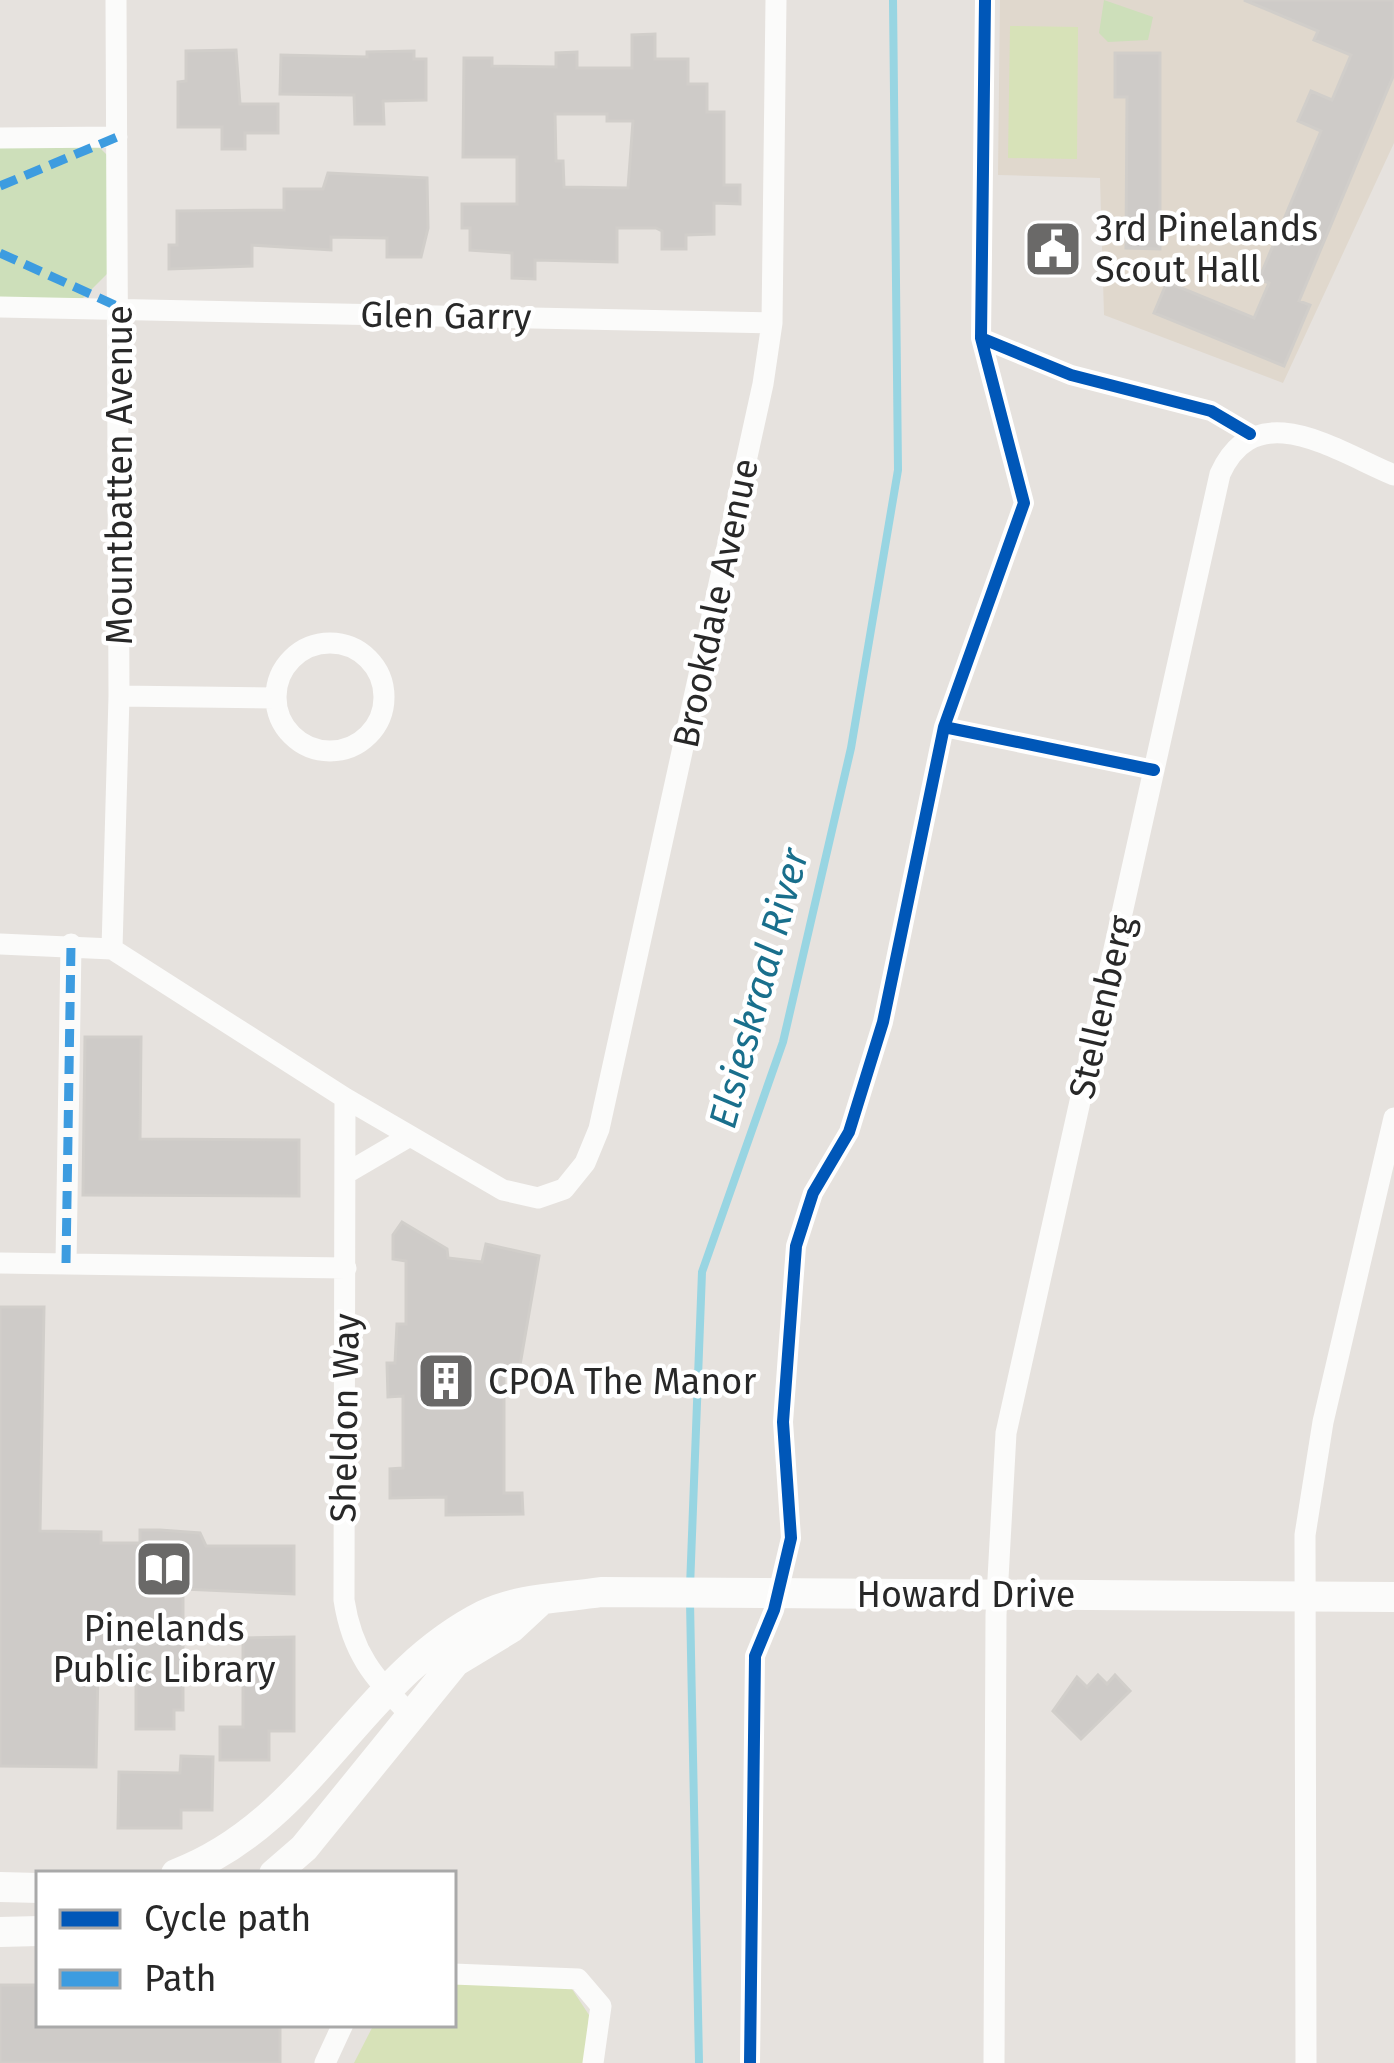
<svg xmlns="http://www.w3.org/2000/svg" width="1394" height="2063" font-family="'Fira Sans',sans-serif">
  <rect width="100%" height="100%" fill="#e6e2de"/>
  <path fill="#e0d8cd" d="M1000,0H1394V143L1283,383L1104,315L1100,178L998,175Z"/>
  <path fill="#cddfba" d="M1104,0L1153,17L1148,40L1108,42L1099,33Z
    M95,143L111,159L107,274L83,298H0V145Z"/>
  <path fill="#d7e2b8" d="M1010,26L1078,27L1077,159L1008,158Z
    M453,1983L570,1986L589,2015L585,2063H354L374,2024H453Z"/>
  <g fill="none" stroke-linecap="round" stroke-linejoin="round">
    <path stroke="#98d5e2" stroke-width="8" d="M690,1587L702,1272L783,1042L851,748L898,470L893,0
      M690,1602L699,2063"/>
  </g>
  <path fill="#cecbc8" stroke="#d1ceca" stroke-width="3" fill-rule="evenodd" d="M1244,0H1394V74L1299,301L1310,305L1284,366L1154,313L1167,282L1254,318L1269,283L1259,279L1321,131L1298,121L1311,91L1332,100L1351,55L1314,40L1318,31Z
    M655,34V59H688V84H707V112H724V185H740V204L714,203V234L686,235V249H662V231L656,228H617V262L535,260V279L512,278V253L470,250V228H462V204H517V157H463L464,58H492V66L556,67V53L577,52V68H632V35ZM555,114H607V121H633L628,188L564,187L563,161H556Z
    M236,50L240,104H278V133H245V149H222V127H178V82L186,81V51Z
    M414,51V59H426V100L383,101L384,124H355L354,95L280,94L281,55L367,57V52Z
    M1115,53H1160V249L1126,248L1127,97H1115Z
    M328,173L427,178L428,228L421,257H387V238L331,237V250L252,245V266L169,269V245H177V211L284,210V189H323Z
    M85,1037H141L140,1139L299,1140V1196L83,1195Z
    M402,1222L447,1249L448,1258L482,1262L486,1244L539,1256L520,1365H504V1493H522L523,1514L446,1515V1497L390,1498V1469L403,1468V1396L388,1397L387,1363H395L397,1324H406V1261L393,1259V1235Z
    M0,1307H44L40,1531L101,1532V1543H140V1530H160L200,1533L206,1546H294V1594L183,1589V1710H174V1729H136V1669L98,1670L96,1767L0,1766Z
    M294,1637V1731H269V1760H220V1727H243V1638Z
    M1098,1675L1107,1684L1115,1675L1130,1691L1081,1739L1053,1711L1077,1677L1087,1687Z
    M181,1756L213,1757L212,1810H181V1828H118L119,1772L180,1773Z
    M0,1985H39V2024H280V2063H0Z"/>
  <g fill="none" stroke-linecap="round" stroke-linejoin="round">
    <path stroke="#fbfbfa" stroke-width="21" d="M0,138L117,137
      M0,307L772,323
      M276 697a54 54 0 1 1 108 0a54 54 0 1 1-108 0Z
      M119,696L275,698
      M0,944L112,949L345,1098L503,1190L538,1198L564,1189L585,1163L599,1129L763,384L772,323L776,0
      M112,949L119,696L116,0
      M345,1098L344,1600C352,1652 373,1678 411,1715
      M345,1174L410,1136
      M0,1263L346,1268
      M66,1263L71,944
      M453,1974L578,1979L601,2006L593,2063
      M325,2063L343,2024
      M994,2063L996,1615L1006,1433L1220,474C1256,394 1336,451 1394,475
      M1306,2063L1305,1535L1323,1422L1394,1118"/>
    <path stroke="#fbfbfa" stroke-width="30" d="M176,1874C313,1822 359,1678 484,1615C518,1598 563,1598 601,1592L1394,1597
      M274,1874L304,1848L455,1662L511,1628L539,1602
      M0,1887L39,1888
      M0,1932L39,1931"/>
    <path stroke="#3d9ce0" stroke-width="9" stroke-dasharray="18 9" stroke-linecap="butt" d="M0,186L117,137
      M0,253L119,307
      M66,1263L71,944"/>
    <defs>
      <path id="cycleway" d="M981,338L1071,375L1211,411L1250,434
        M944,727L1154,770
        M750,2063L755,1656L774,1610L791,1538L783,1422L796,1246L813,1193L849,1132L883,1022L944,727L1024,503L981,338L985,0"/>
    </defs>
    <use href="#cycleway" stroke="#fff" stroke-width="20"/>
    <use href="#cycleway" stroke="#0057b8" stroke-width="12"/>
  </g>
  <defs>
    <symbol id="civic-square" viewBox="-11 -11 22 22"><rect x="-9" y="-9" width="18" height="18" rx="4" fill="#6a6968" stroke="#fff"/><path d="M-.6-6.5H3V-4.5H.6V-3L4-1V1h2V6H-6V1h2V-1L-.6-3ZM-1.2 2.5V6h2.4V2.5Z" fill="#fff"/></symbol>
    <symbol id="building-square" viewBox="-11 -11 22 22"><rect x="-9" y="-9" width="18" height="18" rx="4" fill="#6a6968" stroke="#fff"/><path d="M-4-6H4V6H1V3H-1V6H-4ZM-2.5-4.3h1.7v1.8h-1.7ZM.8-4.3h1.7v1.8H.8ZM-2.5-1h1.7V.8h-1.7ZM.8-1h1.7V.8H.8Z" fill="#fff"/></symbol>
    <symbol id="library-square" viewBox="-11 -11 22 22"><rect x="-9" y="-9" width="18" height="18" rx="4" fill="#6a6968" stroke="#fff"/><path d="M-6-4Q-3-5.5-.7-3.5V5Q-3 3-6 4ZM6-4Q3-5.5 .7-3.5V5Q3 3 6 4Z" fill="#fff"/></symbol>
  </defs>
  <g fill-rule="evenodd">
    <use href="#civic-square" x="1020" y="216" width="66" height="66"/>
    <use href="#building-square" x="413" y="1348" width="66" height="66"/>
    <use href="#library-square" x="131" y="1536" width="66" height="66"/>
  </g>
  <g text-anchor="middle" stroke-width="9" stroke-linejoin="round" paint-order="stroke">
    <g font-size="36" fill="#282828" stroke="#fff" text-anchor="start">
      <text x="1095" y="241">3rd Pinelands<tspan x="1095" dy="41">Scout Hall</tspan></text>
      <text x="488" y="1394">CPOA The Manor</text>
      <text x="164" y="1641" text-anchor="middle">Pinelands<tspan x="164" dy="41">Public Library</tspan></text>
    </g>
    <g font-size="36" fill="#282828" stroke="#fff">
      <text transform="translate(446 315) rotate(1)" y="13">Glen Garry</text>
      <text transform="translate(119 475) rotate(-90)" y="13">Mountbatten Avenue</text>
      <text transform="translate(715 603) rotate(-78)" y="13">Brookdale Avenue</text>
      <text transform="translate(1101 1007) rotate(-77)" y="13">Stellenberg</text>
      <text transform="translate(344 1418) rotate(-89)" y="13">Sheldon Way</text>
      <text x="966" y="1607">Howard Drive</text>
    </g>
    <g font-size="39" font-style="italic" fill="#196f8c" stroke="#fff">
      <text transform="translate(758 988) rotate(-75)" y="14">Elsieskraal River</text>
    </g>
  </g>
  <rect x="36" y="1871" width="420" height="156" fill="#ffffff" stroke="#a9a9a9" stroke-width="3"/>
  <rect x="60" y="1910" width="60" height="18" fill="#0057b8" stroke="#a9a9a9" stroke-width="3"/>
  <text x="144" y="1931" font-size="36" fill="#282828">Cycle path</text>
  <rect x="60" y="1970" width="60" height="18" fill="#3d9ce0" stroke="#a9a9a9" stroke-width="3"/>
  <text x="144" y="1991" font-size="36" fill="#282828">Path</text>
</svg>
